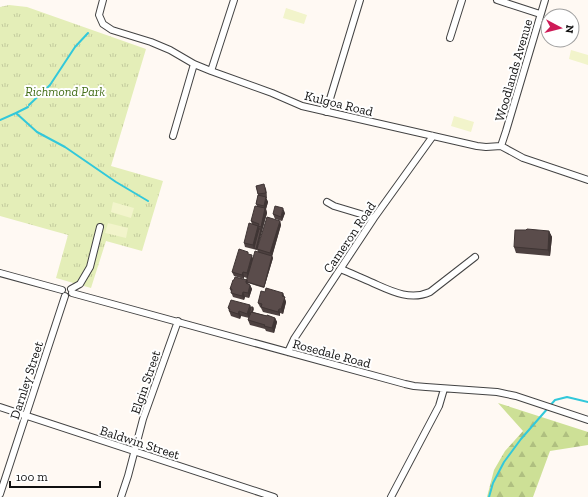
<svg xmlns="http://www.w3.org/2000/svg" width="588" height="497" font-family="'Zilla Slab',serif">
  <defs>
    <pattern id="forest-firs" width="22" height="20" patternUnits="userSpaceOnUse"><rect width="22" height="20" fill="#cde096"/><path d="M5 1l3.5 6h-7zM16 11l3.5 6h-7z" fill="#afbf80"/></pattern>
    <pattern id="park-tufts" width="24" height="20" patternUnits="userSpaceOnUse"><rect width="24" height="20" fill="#e4eeb8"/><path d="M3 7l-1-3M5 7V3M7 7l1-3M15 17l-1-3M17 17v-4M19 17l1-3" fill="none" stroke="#c3cb9d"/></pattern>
  </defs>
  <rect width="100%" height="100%" fill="#fff9f3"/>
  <path fill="url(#forest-firs)" d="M498,403L588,432V445L550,451L533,497H487L494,470L505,451L523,431Z"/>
  <path fill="url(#park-tufts)" d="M9,5L27,7L146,49L111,166L163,181L142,251L106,241L91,288L56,278L68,235L0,216V7Z"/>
  <path fill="#f2f4cb" d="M286,8L307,15L304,24L283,18Z
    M571,50L588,55V65L569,59Z
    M454,116L474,122L471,132L451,126Z
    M113,202L134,208L131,218L111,212Z
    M108,223L128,228L126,238L105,233Z"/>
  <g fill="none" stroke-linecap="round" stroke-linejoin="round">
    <path stroke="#32c8da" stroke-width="2" d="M29,105L50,85L75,47L88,33
      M16,113L28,107
      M0,120L16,113L37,132L65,147L116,182L148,201
      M489,497L493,483L504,462L521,439L555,400L567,397L588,402"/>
    <defs>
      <path id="minor" d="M103,0L99,15L103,24L112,30L151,42L170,50L194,64L211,71L272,93L302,106L477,146L486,147L501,146L523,158L588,180
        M497,0L540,14
        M450,38L462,0
        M211,71L234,0
        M326,112L360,0
        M173,136L194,64
        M501,146L506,131L545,0
        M327,202L334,206L374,218
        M341,269C352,274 362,278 373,283C391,291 410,301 430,292L475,257
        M0,273L62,290
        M71,289L80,284L90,267L100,227
        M72,293L405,384L414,386L426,387L497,392L516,396L588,420
        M288,352L294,339L374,218L433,136
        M0,407L274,497
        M0,494L65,296
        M121,497L128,476L143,419L178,321
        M391,497L439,406L444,389"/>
    </defs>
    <use href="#minor" stroke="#434343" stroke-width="8"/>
    <use href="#minor" stroke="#fff" stroke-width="6"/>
  </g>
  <path fill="#4d4140" d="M256,186L266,189L267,198H266L268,202L266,209L267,213L257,249L280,221L281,225L272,256L273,258L264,288L248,283L250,285L252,289L249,298L245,297L244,300L233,297L230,289L234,280H247V278L244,277V279L234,276L232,272L249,255L253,258L258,252L257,249V250L245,247L244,243L252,224L251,221L257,206L256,204L258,195Z
    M285,213L282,221L275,219L273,214Z
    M549,231L552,237L550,256L516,253L514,247Z
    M265,292L283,293L286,302L283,314L280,313V316L263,312L261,308L260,307L258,303Z
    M250,305L251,308L253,307L254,309L253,312L267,316L275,318L277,322L274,333L266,331L265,329L250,325L248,320L249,318L241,316L240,319L231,316L228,308Z"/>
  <path fill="#3f3534" d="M264,184L266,189L267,198L266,193Z
    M266,197L268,202L266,209L267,213L262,231L261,227L265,210L264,206Z
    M283,208L285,213L282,221L281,217Z
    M280,221L281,225L272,257L270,253Z
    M258,226L260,231L254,248L253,245Z
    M261,229L262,231L257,250L256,249Z
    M549,231L552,237L550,256L548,250Z
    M252,255L253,260L248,278L247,273Z
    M272,256L273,258L264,288V287Z
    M243,272L244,277V279L242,275Z
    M250,285L252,289L249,298L248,293Z
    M243,292L245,297L244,300L242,296Z
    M283,293L286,302L283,314L281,309L282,296Z
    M250,305L252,310L249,315L250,317L249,318L247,314Z
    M279,309L280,313V316L278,312Z
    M239,311L241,316L240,319L238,314Z
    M275,318L277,322L274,333L272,328Z"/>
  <path fill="#5a4c4b" stroke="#3f3534" d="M264,184L266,193L258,194L256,186Z
    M258,195L266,197L264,206L256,204Z
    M255,206L265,208L261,227L258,226L259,224L251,221Z
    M275,206L283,208L281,217L273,214Z
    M267,217L280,221L270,253L257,249Z
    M249,223L258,226L253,245L244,243Z
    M259,229H261L256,249L254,248Z
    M527,229L549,231L548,250L514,247L515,230H526Z
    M239,249L248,252V254L252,255L247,273L243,272L242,275L232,272Z
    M255,251L272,256L264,287L247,282V280L246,282Z
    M235,277L247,280L246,283L250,285L248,293L243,292L242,296L231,293L232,289H230L233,280H234Z
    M266,288L283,293L282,296L285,297L281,309H279L278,312L261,307L262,304L258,303L261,291L265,292Z
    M231,300L250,305L247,314L239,311L238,314L229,311L230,309L228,308Z
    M251,307H253L252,312H251L250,315H249Z
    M251,312L267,316V315L275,318L272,328L264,326L265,325L248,320Z"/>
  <g text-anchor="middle" stroke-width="4" stroke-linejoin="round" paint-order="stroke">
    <g font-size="13" fill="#101010" stroke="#fff">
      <text transform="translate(513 70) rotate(-74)" y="5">Woodlands Avenue</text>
      <text transform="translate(339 103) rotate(14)" y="5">Kulgoa Road</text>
      <text transform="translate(349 237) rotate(-56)" y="5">Cameron Road</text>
      <text transform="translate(332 353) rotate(15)" y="5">Rosedale Road</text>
      <text transform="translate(26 380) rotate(-72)" y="5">Darnley Street</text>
      <text transform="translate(145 382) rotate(-71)" y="5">Elgin Street</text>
      <text transform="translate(140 442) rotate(18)" y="5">Baldwin Street</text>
    </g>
    <g font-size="13" font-style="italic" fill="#446f19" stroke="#fff">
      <text x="65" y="96">Richmond Park</text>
    </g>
  </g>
  <g transform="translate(560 28) rotate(97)"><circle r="19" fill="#ffffff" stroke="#9f9f9f"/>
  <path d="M0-3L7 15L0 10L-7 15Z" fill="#ce1a57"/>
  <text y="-6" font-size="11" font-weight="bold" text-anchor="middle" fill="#101010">N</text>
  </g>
  <path d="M10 481v6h90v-6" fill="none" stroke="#101010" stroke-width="2"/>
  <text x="16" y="481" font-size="12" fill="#101010" stroke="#ffffff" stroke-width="3" paint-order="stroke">100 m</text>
</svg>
